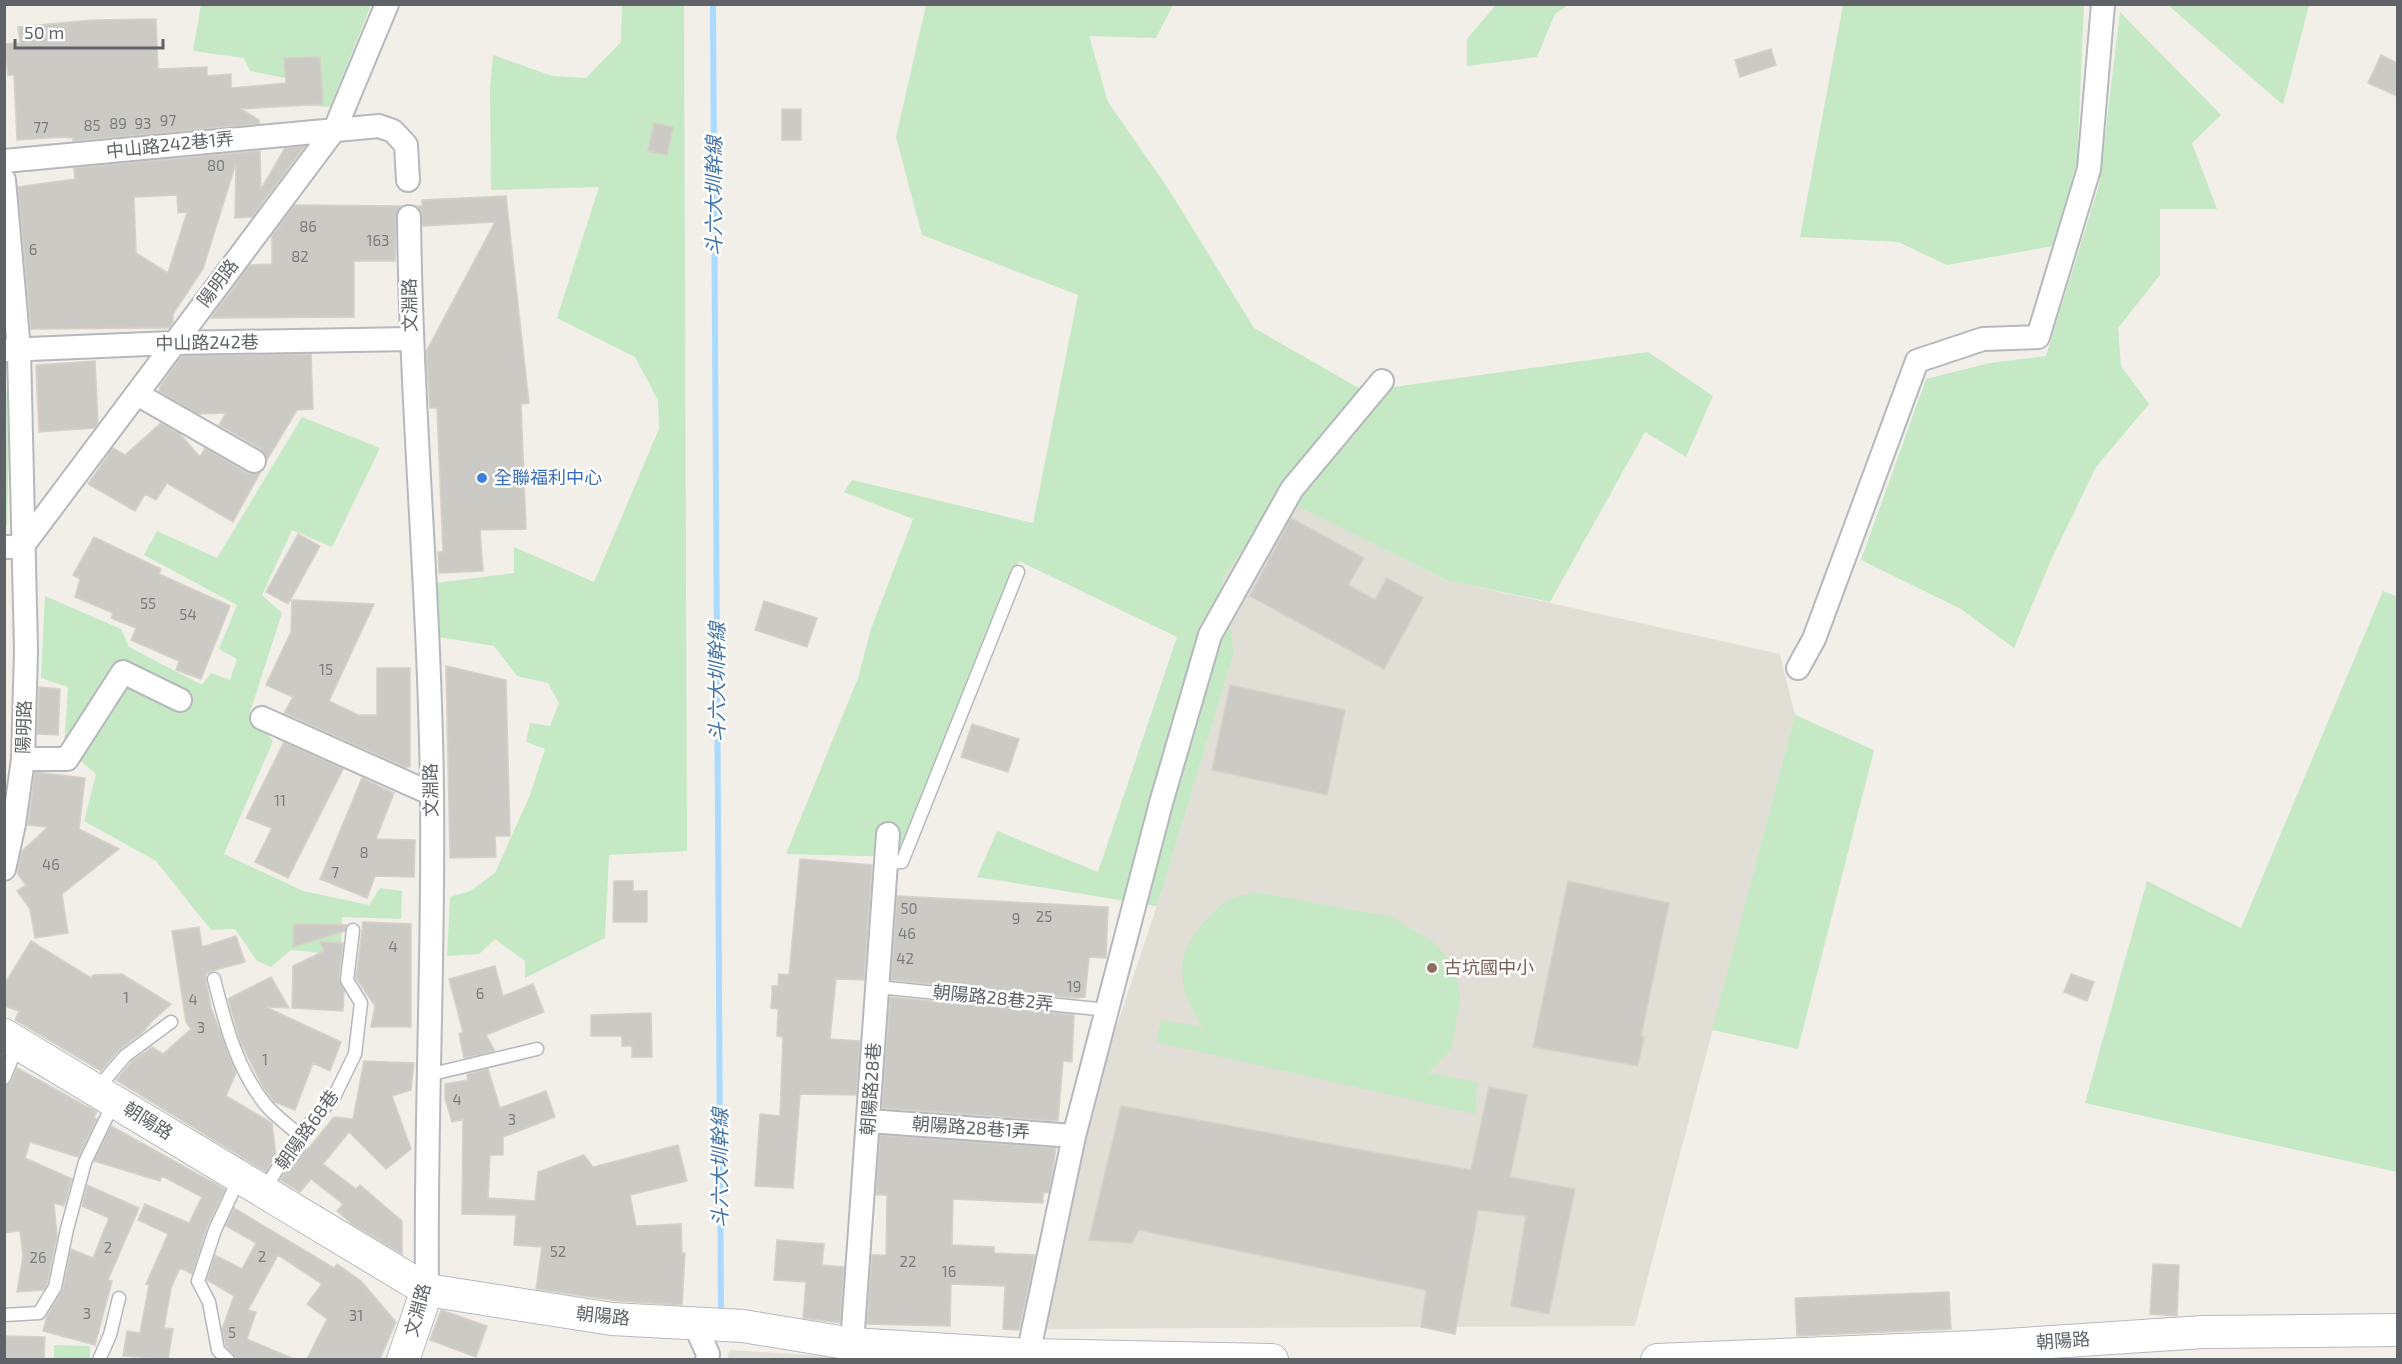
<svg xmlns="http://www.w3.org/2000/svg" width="2402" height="1364" font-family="'Exo 2','Noto Sans TC',sans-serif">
  <rect width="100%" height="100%" fill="#f1efe8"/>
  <path fill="#e1ded6" d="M1279,496L1446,580L1780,654L1795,715L1635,1326L1037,1329L1078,1141L1157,906L1234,653L1223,578Z
    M729,1350L869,1359L727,1360Z"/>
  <path fill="#c5e8c5" d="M201,5H371L330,107L288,105L285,78L250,71L244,58L193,51Z
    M622,5H684L687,851L609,855L605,938L525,978V961L495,939L479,954L447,956L450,897L470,891L495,873L530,795L545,749L526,742L530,723L550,726L559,703L548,683L517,676L494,646L438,637L436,583L514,573V547L594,582L659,429L658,400L635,357L557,318L599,187L491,190L490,90L493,55L552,76L586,78L621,42Z
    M926,5H1173L1156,38L1089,36L1108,102L1169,190L1254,328L1364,391L1648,352L1713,396L1686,457L1645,432L1550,602L1446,580L1279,497L1223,578L1234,653L1157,906L977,877L997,831L1098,872L1177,637L1019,561L904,857L786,854L858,678L871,629L913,519L844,492L852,480L1033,523L1078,295L922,235L896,137Z
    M1496,5V4L1568,5L1555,14L1537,57L1467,66V39Z
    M1843,5H2084L2077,163L2053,246L1947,265L1898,242L1800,237Z
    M2168,5H2309L2283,105Z
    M2120,12L2221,115L2192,143L2217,209H2160V275L2118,328L2121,366L2149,404L2096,467L2051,560L2014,648L1961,609L1861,560L1926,379L1990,363L2046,356L2099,185Z
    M4,389L10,396L7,525H5Z
    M302,417L380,448L332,547L292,530L262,595L282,613L250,712L273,741L224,854L303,891L369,905L380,888L402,891L401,919L342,917L341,955L291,950L271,967L257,961L235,929L211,930L156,861L84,821L96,774L64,747L68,687L41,678L45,596L121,629L129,647L202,685L211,673L230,680L237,659L219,649L237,605L144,555L157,531L217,558Z
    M2383,591L2398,597L2397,1172L2085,1103L2147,881L2241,928Z
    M1795,715L1874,750L1798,1049L1712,1030Z
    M1254,892L1392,917L1432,941L1454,965L1460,996L1452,1049L1428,1073L1477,1082L1475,1114L1156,1042L1161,1020L1203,1027C1176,986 1172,952 1210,916C1215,912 1221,904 1227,901C1235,896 1246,895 1254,892Z
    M54,1345L90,1346V1359H54Z"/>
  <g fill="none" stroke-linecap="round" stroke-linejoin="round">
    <path stroke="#aadaff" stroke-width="6" d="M713,4L721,1315"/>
  </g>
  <path fill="#cccac5" stroke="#d6d1c6" stroke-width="1.5" fill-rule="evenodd" d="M156,19L158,69L207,67V76L231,74V88L286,83L284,58L320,57L323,104L241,109L259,120V124L73,141V138L64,137L17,140L14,75H8L5,44L20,43L18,27L93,20Z
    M1771,49L1776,65L1740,77L1735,60Z
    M2381,55L2397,63V96L2368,83Z
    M782,109H801V140H782Z
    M654,123L673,127L667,155L648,151Z
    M305,146L252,217L235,218L236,163L203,269L173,314V322L169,328L31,329L18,187L75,179L74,168L260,151L261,189L285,148ZM177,195L178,213L187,212L168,273L136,253L134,197Z
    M506,196L529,403L521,404L526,529L480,530L483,571L439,573L438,552H443L437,408H430L426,352L495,222L423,226L421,211L416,206H422V200Z
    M295,205L402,206L396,217L395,261H354V317L211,318L250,265L272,264V236Z
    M311,354L313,409L297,410L267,460L261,449L219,425L226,413L198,414L159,391L160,386L182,356Z
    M95,361L98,423L94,428L39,432L36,365Z
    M161,423L180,434L200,457L205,448L247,473H260L233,522L167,483L156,500L145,494L135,511L88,484L113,448L125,455Z
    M1291,518L1364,558L1348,585L1375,600L1387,578L1423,598L1384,669L1250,596Z
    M298,534L320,546L288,604L266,592Z
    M94,537L161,569L159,574L230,606L201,679L176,670L179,661L131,640L136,628L111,618L113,613L75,597L80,579L73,575Z
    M292,600L374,604L329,701L358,715H377V668H410V767H405L284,713L293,697L266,685L291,632Z
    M764,601L817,618L807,647L755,630Z
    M446,666L506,680L510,836H495L496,857L450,858Z
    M1230,685L1345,710L1327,795L1212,770Z
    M39,687L60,689L58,735L37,734Z
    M972,724L1019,739L1008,772L961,757Z
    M284,742L343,769L288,878L255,862L272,828L246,818Z
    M35,772L85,778L79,829L119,849L62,894L68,933L35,938L30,909L17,891L26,885L17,873L22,851L48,827L28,825Z
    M362,778L394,793L376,839L415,840L414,877L375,876L367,898L320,879Z
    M800,859L872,865L864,980L836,979L830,1039L860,1041L856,1095L800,1094L793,1188L755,1186L760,1114L780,1116L783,1037L777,1036L778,1009L771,1008L772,994V986H778L779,974L789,975Z
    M614,881H633V891H647V922H613Z
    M1568,881L1669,903L1641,1036L1644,1037L1638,1066L1533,1047Z
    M897,896L1108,907L1106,958L1089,957L1085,997L1075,998L891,980Z
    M363,922L411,924V1027H371L375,1006L356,978Z
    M294,924L346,925L345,931L293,947Z
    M199,927L202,947L236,936L245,962L211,971L206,974V980L211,1008L236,1073L226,1096L272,1123L276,1156L266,1172L116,1080L131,1062L152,1047L163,1054L191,1029L186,1022L172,931Z
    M31,941L91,978L93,975L122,974L171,1004L152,1021L144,1031L119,1050L101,1071L15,1020L19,1011L4,1006V985Z
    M320,942L343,943L339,979L344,991L343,1011L292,1008L293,966L324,951Z
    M495,966L503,996L533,984L544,1012L486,1035L495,1051L464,1058L459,1034L463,1032L449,979Z
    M2071,974L2094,982L2087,1001L2064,992Z
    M271,977L289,1008L266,1007L341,1042L330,1071L313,1063L295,1110L274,1102L262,1085L240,1041L228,999Z
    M890,997L1074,1015L1072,1062L1063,1061L1058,1121L882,1108Z
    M651,1013L652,1057H632V1046H622V1036H591V1015Z
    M364,1061L414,1063L411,1090L392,1096L411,1149L386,1169L349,1132L323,1164L356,1189L360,1185L402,1221V1254L353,1225L337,1211L343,1204L311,1179L300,1192L280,1180L302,1145L308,1149L334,1117L353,1119Z
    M17,1068L97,1112L94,1117L97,1119L78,1157L30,1142L25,1158L72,1179L64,1206L54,1203L57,1236L47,1284L44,1290L17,1292L23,1256L20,1231L4,1233V1086L11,1082Z
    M488,1069L500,1108L546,1091L555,1117L503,1137V1155H490L488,1198L535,1201L538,1172L584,1155L593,1167L678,1145L687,1181L630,1195L636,1226L681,1224L682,1253H685L682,1305L618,1301L536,1289L542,1247L514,1245L516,1215L462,1214L463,1119L452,1122L445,1099V1084L468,1080L467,1074Z
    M1489,1087L1527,1095L1510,1177L1575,1189L1549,1314L1511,1306L1526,1216L1478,1210L1455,1334L1421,1327L1426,1290L1139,1230L1132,1243L1089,1240L1121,1106L1471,1170Z
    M111,1126L225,1189L207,1227L192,1274L180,1268L171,1288L164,1328L173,1329L168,1359L123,1356L127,1331L140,1333L149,1285L146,1284L168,1234L138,1220L145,1204L189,1223L202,1197L162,1176L160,1181L94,1161Z
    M880,1135L1056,1148L1049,1192L1043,1193V1203L953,1199L952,1245L994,1247V1253L1035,1255L1019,1330L1003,1329L1005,1286L951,1284L950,1326L867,1324L872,1255H886L887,1195H876Z
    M87,1185L139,1208L108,1280L112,1281L95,1345L43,1331L47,1316L63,1289L71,1249L93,1258L109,1218L82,1206Z
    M234,1208L334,1268L337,1264L361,1281L396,1322L380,1359H307L327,1319L307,1304L322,1284L278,1255L248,1310L256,1312L247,1339L294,1359H236L226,1346L222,1329L234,1296L207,1280L215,1255L242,1269L256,1243L226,1226Z
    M777,1240L824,1244L822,1265L844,1267L840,1323L803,1318L806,1282L774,1280Z
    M2153,1264L2179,1265L2177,1316L2150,1314Z
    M1949,1292L1951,1329L1797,1336L1795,1298Z
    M441,1310L487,1326L476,1357L430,1340Z
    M4,1336L45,1337L44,1359H4Z"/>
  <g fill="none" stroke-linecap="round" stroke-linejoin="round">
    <defs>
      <path id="lane" d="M886,863L902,862L1018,572
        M214,979C225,1023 236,1067 265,1104C274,1115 288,1125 299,1135
        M877,987L1108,1010
        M428,1075L537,1049
        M4,1078L18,1044
        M97,1089L125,1056L171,1022
        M264,1190L299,1135L334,1097L355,1054L361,1003L347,980L353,930
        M4,1315L39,1313L55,1287L67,1229L85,1162L114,1102
        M99,1360L110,1335L119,1298
        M228,1360L218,1350L209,1302L198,1281L215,1230L239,1178"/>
      <path id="street" d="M4,161L379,126L393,131L406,145L408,180
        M4,180L19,350L26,650L23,759L14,824L4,869
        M409,217C411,409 430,601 432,794C434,959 425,1125 427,1290
        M6,350L172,343L411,339
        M137,394L254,461
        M4,547H22L335,129L387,4
        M1798,668L1814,639L1917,361L1983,339L2038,337L2089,169L2103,4
        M262,718L432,794
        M23,759H67L123,672L180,700
        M869,1121L1074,1136
        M695,1325L708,1354L707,1360
        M852,1344L888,834
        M1028,1355L1074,1136L1161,803L1210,635L1292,489L1382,381"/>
      <path id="secondary" d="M4,1035L427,1290L612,1319L743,1326L852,1344L1028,1355L1272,1360
        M403,1360L427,1290
        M1657,1360L1976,1347L2203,1332L2398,1330"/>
    </defs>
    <use href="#lane" stroke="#b5b8bc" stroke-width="15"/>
    <use href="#street" stroke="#b5b8bc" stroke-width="26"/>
    <use href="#secondary" stroke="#b6babf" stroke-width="34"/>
    <use href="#lane" stroke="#fff" stroke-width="12"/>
    <use href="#street" stroke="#fff" stroke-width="22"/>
    <use href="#secondary" stroke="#fff" stroke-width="32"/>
  </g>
  <circle fill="#3f7fe0" stroke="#fff" stroke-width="2" cx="482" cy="478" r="6"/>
  <circle fill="#8d6e63" stroke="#fff" stroke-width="2" cx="1432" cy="968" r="6"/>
  <g text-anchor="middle" stroke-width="5" stroke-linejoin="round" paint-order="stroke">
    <g font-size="15" fill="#7a7d7f">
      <text x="168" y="126">97</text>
      <text x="118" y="129">89</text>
      <text x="143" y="129">93</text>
      <text x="92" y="131">85</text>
      <text x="41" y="133">77</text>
      <text x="216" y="171">80</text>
      <text x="308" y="232">86</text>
      <text x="378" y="246">163</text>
      <text x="33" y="255">6</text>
      <text x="300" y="262">82</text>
      <text x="148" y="609">55</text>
      <text x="188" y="620">54</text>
      <text x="326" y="675">15</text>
      <text x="280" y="806">11</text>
      <text x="364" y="858">8</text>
      <text x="51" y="870">46</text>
      <text x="335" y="878">7</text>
      <text x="909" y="914">50</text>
      <text x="1044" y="922">25</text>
      <text x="1016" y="924">9</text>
      <text x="907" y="939">46</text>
      <text x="393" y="952">4</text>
      <text x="905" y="964">42</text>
      <text x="1074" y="992">19</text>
      <text x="480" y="999">6</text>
      <text x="126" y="1003">1</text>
      <text x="193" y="1005">4</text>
      <text x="201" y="1033">3</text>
      <text x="265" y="1065">1</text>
      <text x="457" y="1105">4</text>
      <text x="512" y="1125">3</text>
      <text x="108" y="1253">2</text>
      <text x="558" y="1257">52</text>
      <text x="262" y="1262">2</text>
      <text x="38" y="1263">26</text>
      <text x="908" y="1267">22</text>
      <text x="949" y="1277">16</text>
      <text x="87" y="1319">3</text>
      <text x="356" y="1321">31</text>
      <text x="232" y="1338">5</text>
    </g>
    <g font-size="18" fill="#5f6368" stroke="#fff">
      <text transform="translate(170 145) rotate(-6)" y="6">中山路242巷1弄</text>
      <text transform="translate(218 283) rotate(-53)" y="6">陽明路</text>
      <text transform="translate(410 305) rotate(-91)" y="6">文淵路</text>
      <text transform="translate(207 343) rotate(-1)" y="6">中山路242巷</text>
      <text transform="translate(24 727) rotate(-88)" y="6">陽明路</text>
      <text transform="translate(431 790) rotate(-91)" y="6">文淵路</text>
      <text transform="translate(993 998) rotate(6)" y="6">朝陽路28巷2弄</text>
      <text transform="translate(871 1089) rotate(-86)" y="6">朝陽路28巷</text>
      <text transform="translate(148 1121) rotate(32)" y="6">朝陽路</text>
      <text transform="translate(971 1128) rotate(4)" y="6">朝陽路28巷1弄</text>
      <text transform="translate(307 1130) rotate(-54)" y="6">朝陽路68巷</text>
      <text transform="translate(418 1310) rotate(-75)" y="6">文淵路</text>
      <text transform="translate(603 1316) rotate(6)" y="6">朝陽路</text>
      <text transform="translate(2063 1341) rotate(-4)" y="6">朝陽路</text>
    </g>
    <g font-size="18" fill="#366cbe" stroke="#fff" text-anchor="start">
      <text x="494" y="484">全聯福利中心</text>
    </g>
    <g font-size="18" fill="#785e54" stroke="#fff" text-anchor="start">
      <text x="1444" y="974">古坑國中小</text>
    </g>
    <g font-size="20" font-style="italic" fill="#4174aa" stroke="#fff">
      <text transform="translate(714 196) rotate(-90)" y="7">斗六大圳幹線</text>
      <text transform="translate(717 682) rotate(-90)" y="7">斗六大圳幹線</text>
      <text transform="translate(720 1168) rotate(-90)" y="7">斗六大圳幹線</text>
    </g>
  </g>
  <rect width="2402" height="1364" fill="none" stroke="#5f6368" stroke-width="12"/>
  <path d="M15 39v9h148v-9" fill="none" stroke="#5f6368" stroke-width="3"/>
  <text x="24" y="39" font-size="18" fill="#5f6368" stroke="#ffffff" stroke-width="4.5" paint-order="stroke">50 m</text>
</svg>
